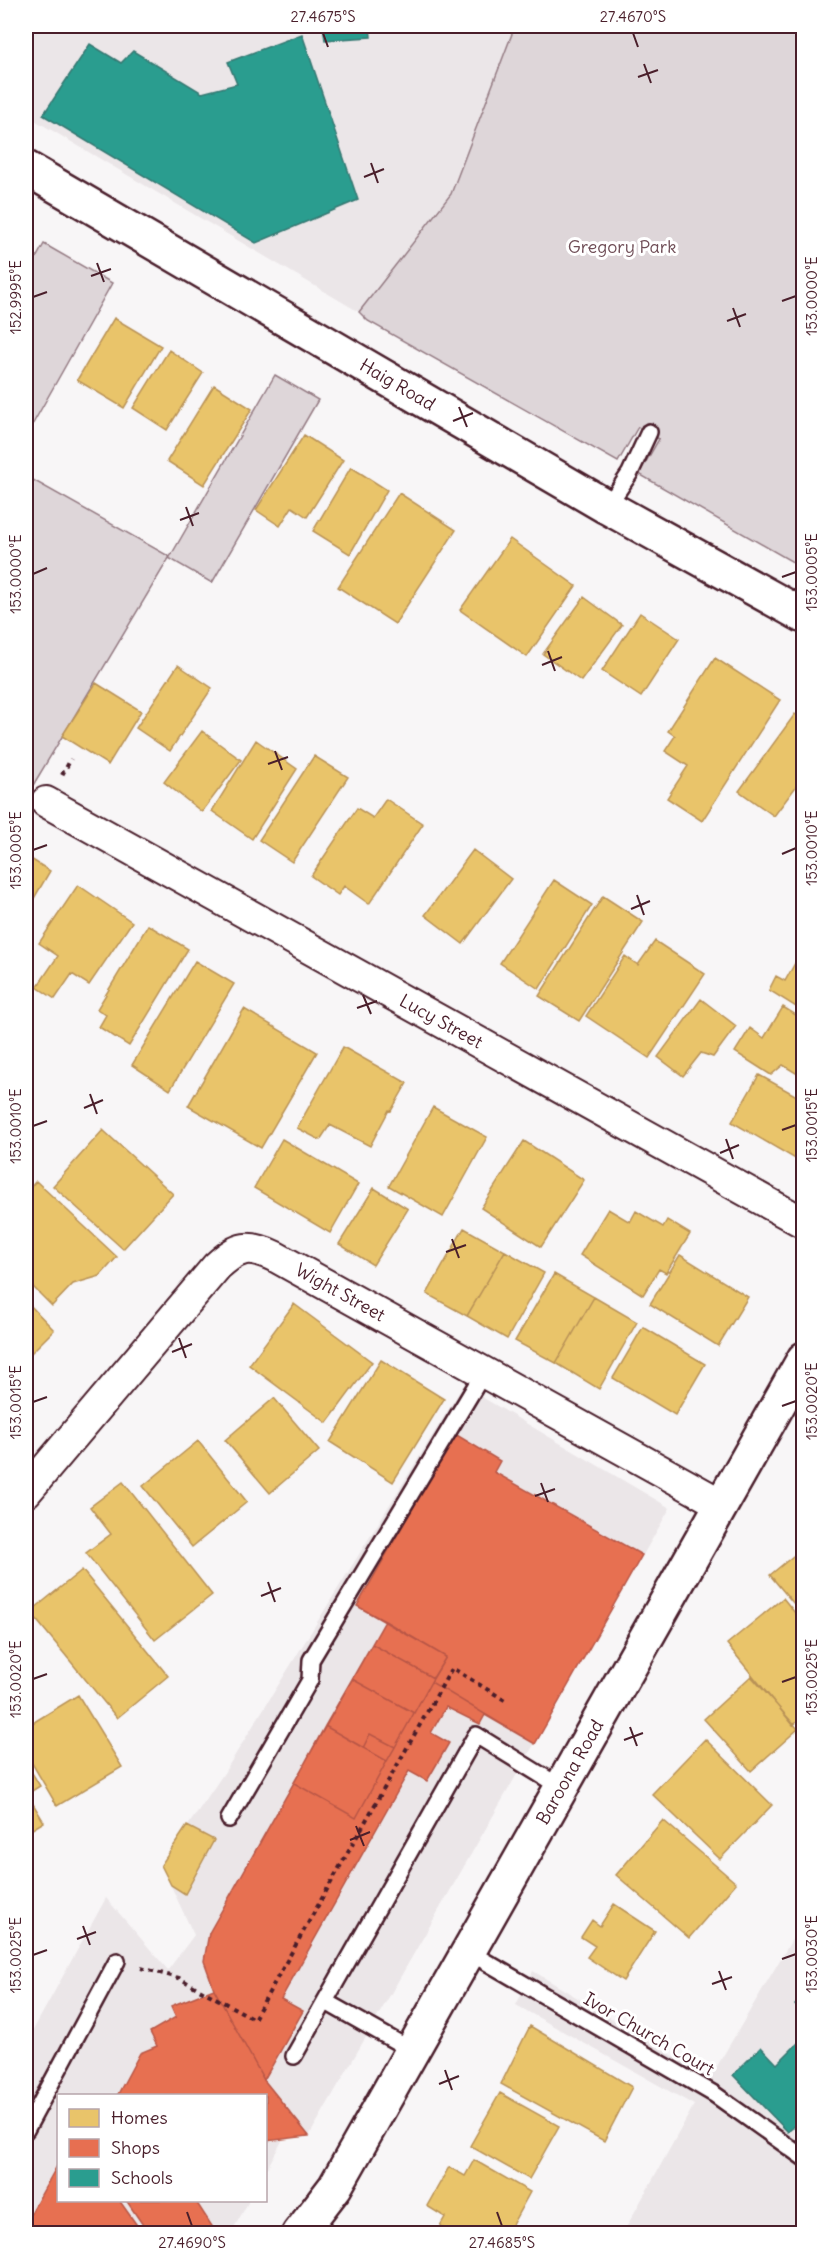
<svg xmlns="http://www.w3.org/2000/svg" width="829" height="2259" font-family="Delius,sans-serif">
  <rect width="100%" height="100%" fill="#f8f6f7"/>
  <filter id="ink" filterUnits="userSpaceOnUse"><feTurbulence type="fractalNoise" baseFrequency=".0167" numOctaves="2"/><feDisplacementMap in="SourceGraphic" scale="12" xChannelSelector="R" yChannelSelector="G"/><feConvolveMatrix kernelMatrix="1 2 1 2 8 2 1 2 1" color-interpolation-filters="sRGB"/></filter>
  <g filter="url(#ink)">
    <path fill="#ebe6e8" d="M26,26H515L451,194L359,312L26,115Z
      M463,1386L670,1508L309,2136L288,2130L266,2170V2096H58V2200L249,2201L231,2233L26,2234V2043L106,1898L168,1970L194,1935L161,1865L224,1773Z
      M803,1921V2233H623L694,2105L516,2005L533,1971L710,2078Z"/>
    <path fill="#ded6d9" stroke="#947a82" stroke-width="1.5" d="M515,26H803V568L639,474L659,439L638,427L618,462L368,321L359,312L451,194Z
      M44,244L112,283L26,436V276Z
      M275,375L318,400L212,583L169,558L26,797V476L170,557Z"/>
    <path fill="#e9c46a" stroke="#b99257" stroke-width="1.5" d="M114,318L161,346L124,408L77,380Z
      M169,350L203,373L167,430L133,408Z
      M214,385L252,409L204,485L167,461Z
      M304,435L343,460L307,517L292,507L280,526L256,510Z
      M351,467L387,490L350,554L313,531Z
      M399,493L456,530L395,624L338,587Z
      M510,539L576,586L527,657L460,610Z
      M584,597L622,625L581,681L543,654Z
      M640,613L679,639L641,697L602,671Z
      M715,658L780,700L702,821L667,798L688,766L665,751L675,736L668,731Z
      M178,665L212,688L170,751L136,728Z
      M96,683L141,711L108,765L62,736Z
      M795,714L804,720V776L774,816L739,791Z
      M202,731L241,760L202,812L164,782Z
      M256,740L297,769L252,839L212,811Z
      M314,756L348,777L292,862L259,840Z
      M386,799L423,824L369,904L344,886L338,895L311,876L357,808L373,818Z
      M473,850L511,879L463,944L425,915Z
      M26,856L50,871L26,912Z
      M554,880L592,905L539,989L500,963Z
      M78,885L132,922L89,985L72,974L55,999L37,987L58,956L39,943Z
      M603,896L643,922L579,1021L539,996Z
      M148,925L188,949L129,1046L99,1027L106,1015L97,1009Z
      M655,941L705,974L649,1058L586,1016L625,956L638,965Z
      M799,956L804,959V1012L769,990L776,976L785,981Z
      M195,961L234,984L170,1090L132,1065Z
      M701,999L736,1026L713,1057L701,1053L683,1076L658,1057Z
      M783,1007L804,1020V1078L783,1065L771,1075L735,1052L750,1028L764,1038Z
      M244,1009L317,1052L261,1148L188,1106Z
      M343,1047L407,1083L391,1111L389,1110L370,1146L330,1125L320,1140L297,1128Z
      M343,1047L407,1083L391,1111L389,1110L370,1146L330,1125L320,1140L297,1128Z
      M759,1075L804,1100V1164L732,1122Z
      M433,1107L487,1137L443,1217L389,1186Z
      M103,1130L173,1194L123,1249L53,1186Z
      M282,1139L358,1184L330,1233L254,1188Z
      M524,1141L584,1180L541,1247L481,1208Z
      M36,1181L117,1257L100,1276L73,1284L52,1306L26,1280V1192Z
      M374,1188L408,1209L373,1265L339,1244Z
      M608,1209L630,1222L636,1211L663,1227L667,1220L690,1234L666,1273L659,1269L643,1295L580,1255Z
      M464,1228L505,1251L467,1316L427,1294Z
      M505,1251L544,1273L507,1339L467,1316Z
      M680,1255L748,1297L718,1346L650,1304Z
      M554,1274L594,1297L556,1363L515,1341Z
      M594,1297L637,1322L599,1389L556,1363Z
      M26,1301L54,1330L26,1358Z
      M294,1304L372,1362L327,1423L249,1365Z
      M643,1327L705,1364L675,1415L613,1378Z
      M381,1360L444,1399L393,1482L330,1442Z
      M274,1398L319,1451L270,1493L225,1440Z
      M198,1441L247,1502L192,1547L143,1486Z
      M123,1482L212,1595L155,1640L86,1553L111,1534L90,1507Z
      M804,1547V1616L770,1575Z
      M82,1570L168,1676L117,1718L30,1612Z
      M783,1598L804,1624V1717L793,1725L727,1644Z
      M751,1676L798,1729L751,1771L704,1719Z
      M78,1695L122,1767L57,1806L26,1753V1727Z
      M705,1739L772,1805L720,1859L652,1794Z
      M26,1763L40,1786L27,1794L44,1822L26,1833Z
      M663,1820L736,1883L689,1938L616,1875Z
      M187,1826L214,1840L185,1894L171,1885L161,1865Z
      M614,1904L655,1931L623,1981L587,1957L595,1946L581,1937L592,1920L600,1926Z
      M530,2026L632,2087L604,2141L501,2084Z
      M500,2093L559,2126L529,2179L470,2146Z
      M474,2160L530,2192L507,2234H453L440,2226L445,2217L427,2206L449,2167L465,2176Z"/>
    <path fill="#e76f51" stroke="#b85746" stroke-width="1.5" d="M455,1434L500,1461L494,1472L642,1555L535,1744L485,1715L480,1724L446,1707L431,1733L449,1743L427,1781L409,1771L281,1999L303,2011L264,2080L214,1989L204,1961L209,1933L385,1621L357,1606Z
      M455,1434L500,1461L494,1472L642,1555L535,1744L431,1682L446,1657L357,1606Z
      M385,1621L446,1657L433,1678L372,1644Z
      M372,1644L433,1678L414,1713L352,1679Z
      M352,1679L414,1713L395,1747L370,1734L363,1748L325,1726Z
      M325,1726L387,1761L356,1818L294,1783Z
      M370,1734L395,1747L387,1761L363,1748Z
      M214,1989L264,2080L309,2136L266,2141V2096H117L140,2053L157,2046L150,2032L176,2017L171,2006Z
      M58,2164V2200H119L136,2224L125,2234H26V2222Z
      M126,2200H195L217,2234H149Z
      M136,2224L143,2234H125Z"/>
    <path fill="#2a9d8f" stroke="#347771" stroke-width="1.5" d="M26,26H145L26,28Z
      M323,26H370L371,37L325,40Z
      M302,34L358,200L256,243L43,115L90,44L121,63L133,51L202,93L237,84L228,62Z
      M804,1997V2014L795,2005Z
      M799,2042L804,2046V2117L788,2132L733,2075L761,2047L777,2064Z"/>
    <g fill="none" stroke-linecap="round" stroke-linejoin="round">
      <defs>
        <path id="service" d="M607,507L630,473L649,432
          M229,1819L310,1680L311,1660L484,1372
          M469,1952L714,2094L804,2158
          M326,2002L413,2051
          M294,2056L476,1735L562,1788
          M26,2130L117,1961"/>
        <g id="minor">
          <path id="s1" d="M46,802L804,1223"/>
          <path id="s2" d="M26,1492L217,1266C239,1246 249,1244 276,1257L721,1504"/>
        </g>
        <g id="tertiary">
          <path id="s3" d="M26,168L607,507L804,616"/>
          <path id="s4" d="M299,2234L335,2187L804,1359"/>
        </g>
      </defs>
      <use href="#service" stroke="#4a1f2b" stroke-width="20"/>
      <use href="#minor" stroke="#4a1f2b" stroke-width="34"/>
      <use href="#tertiary" stroke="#4a1f2b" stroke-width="38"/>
      <path stroke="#4a1f2b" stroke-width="4" stroke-dasharray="4.5 4.5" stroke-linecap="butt" d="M62,775L71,759
        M141,1968L179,1978L254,2019L452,1668L508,1702"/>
      <use href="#service" stroke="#fff" stroke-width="15"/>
      <use href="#minor" stroke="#fff" stroke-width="30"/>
      <use href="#tertiary" stroke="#fff" stroke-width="33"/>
    </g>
  </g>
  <path fill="none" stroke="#4a1f2b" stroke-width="2" d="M323,33L328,47M633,33L638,47M644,64L651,83M638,77L658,70M371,163L378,183M364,177L384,169M97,263L104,282M91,276L111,269M33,297L47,292M782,301L796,296M733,308L740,327M727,321L746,314M459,407L467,427M453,421L473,413M186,507L193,526M180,520L199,513M33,574L47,568M782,577L796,572M548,651L555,671M542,665L562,657M275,751L282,770M268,764L288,757M33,850L47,845M782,854L796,848M637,895L644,915M631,909L650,901M363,995L371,1014M357,1008L377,1001M90,1094L97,1114M84,1108L103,1100M33,1126L47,1121M782,1130L796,1125M726,1139L733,1159M720,1153L739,1145M452,1239L459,1258M446,1252L466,1245M179,1338L186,1358M172,1352L192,1344M33,1402L47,1397M782,1406L796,1401M541,1483L548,1502M535,1496L555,1489M268,1582L275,1602M261,1596L281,1588M33,1679L47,1674M782,1682L796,1677M630,1727L637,1746M624,1740L643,1733M356,1826L364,1846M350,1840L370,1832M83,1926L90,1945M77,1939L96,1932M33,1955L47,1950M782,1959L796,1954M719,1971L726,1990M712,1984L732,1977M445,2070L452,2090M439,2084L459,2076M187,2212L192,2226M497,2212L502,2226"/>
  <g text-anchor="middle" stroke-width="6" stroke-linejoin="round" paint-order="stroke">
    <g font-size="18" fill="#6f4d56" stroke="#fff">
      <text x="622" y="253">Gregory Park</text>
    </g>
    <g font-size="18" fill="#4a1f2b" stroke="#fff">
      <text dy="6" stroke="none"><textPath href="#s3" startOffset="430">Haig Road</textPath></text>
      <text dy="6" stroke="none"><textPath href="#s1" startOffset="452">Lucy Street</textPath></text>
      <text dy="6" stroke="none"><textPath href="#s2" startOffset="435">Wight Street</textPath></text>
      <text dy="6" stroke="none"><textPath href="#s4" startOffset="536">Baroona Road</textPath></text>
      <text transform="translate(649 2034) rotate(30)" y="6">Ivor Church Court</text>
    </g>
  </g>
  <rect width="829" height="2259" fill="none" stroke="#fff" stroke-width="66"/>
  <rect x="57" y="2094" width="210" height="108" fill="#ffffff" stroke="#b7a5aa" stroke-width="1.5"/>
  <rect x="69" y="2109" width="30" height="18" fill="#e9c46a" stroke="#b7a5aa" stroke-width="1.5"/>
  <text x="111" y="2124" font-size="18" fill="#4a1f2b">Homes</text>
  <rect x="69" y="2139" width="30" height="18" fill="#e76f51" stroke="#b7a5aa" stroke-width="1.5"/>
  <text x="111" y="2154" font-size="18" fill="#4a1f2b">Shops</text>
  <rect x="69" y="2169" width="30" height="18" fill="#2a9d8f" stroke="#b7a5aa" stroke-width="1.5"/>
  <text x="111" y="2184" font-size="18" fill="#4a1f2b">Schools</text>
  <rect x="33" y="33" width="763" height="2193" fill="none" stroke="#4a1f2b" stroke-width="2"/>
  <g font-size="15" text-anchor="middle" fill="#4a1f2b">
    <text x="323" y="22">27.4675°S</text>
    <text x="633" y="22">27.4670°S</text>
    <text transform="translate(812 296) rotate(-90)" y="5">153.0000°E</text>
    <text transform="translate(16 297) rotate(-90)" y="5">152.9995°E</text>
    <text transform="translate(812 572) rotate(-90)" y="5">153.0005°E</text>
    <text transform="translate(16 574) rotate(-90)" y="5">153.0000°E</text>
    <text transform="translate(812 848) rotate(-90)" y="5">153.0010°E</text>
    <text transform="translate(16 850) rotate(-90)" y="5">153.0005°E</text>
    <text transform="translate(812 1125) rotate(-90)" y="5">153.0015°E</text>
    <text transform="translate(16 1126) rotate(-90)" y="5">153.0010°E</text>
    <text transform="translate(812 1401) rotate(-90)" y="5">153.0020°E</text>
    <text transform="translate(16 1402) rotate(-90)" y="5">153.0015°E</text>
    <text transform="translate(812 1677) rotate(-90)" y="5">153.0025°E</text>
    <text transform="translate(16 1679) rotate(-90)" y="5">153.0020°E</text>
    <text transform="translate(812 1954) rotate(-90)" y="5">153.0030°E</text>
    <text transform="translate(16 1955) rotate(-90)" y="5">153.0025°E</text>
    <text x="192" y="2248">27.4690°S</text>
    <text x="502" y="2248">27.4685°S</text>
  </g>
</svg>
